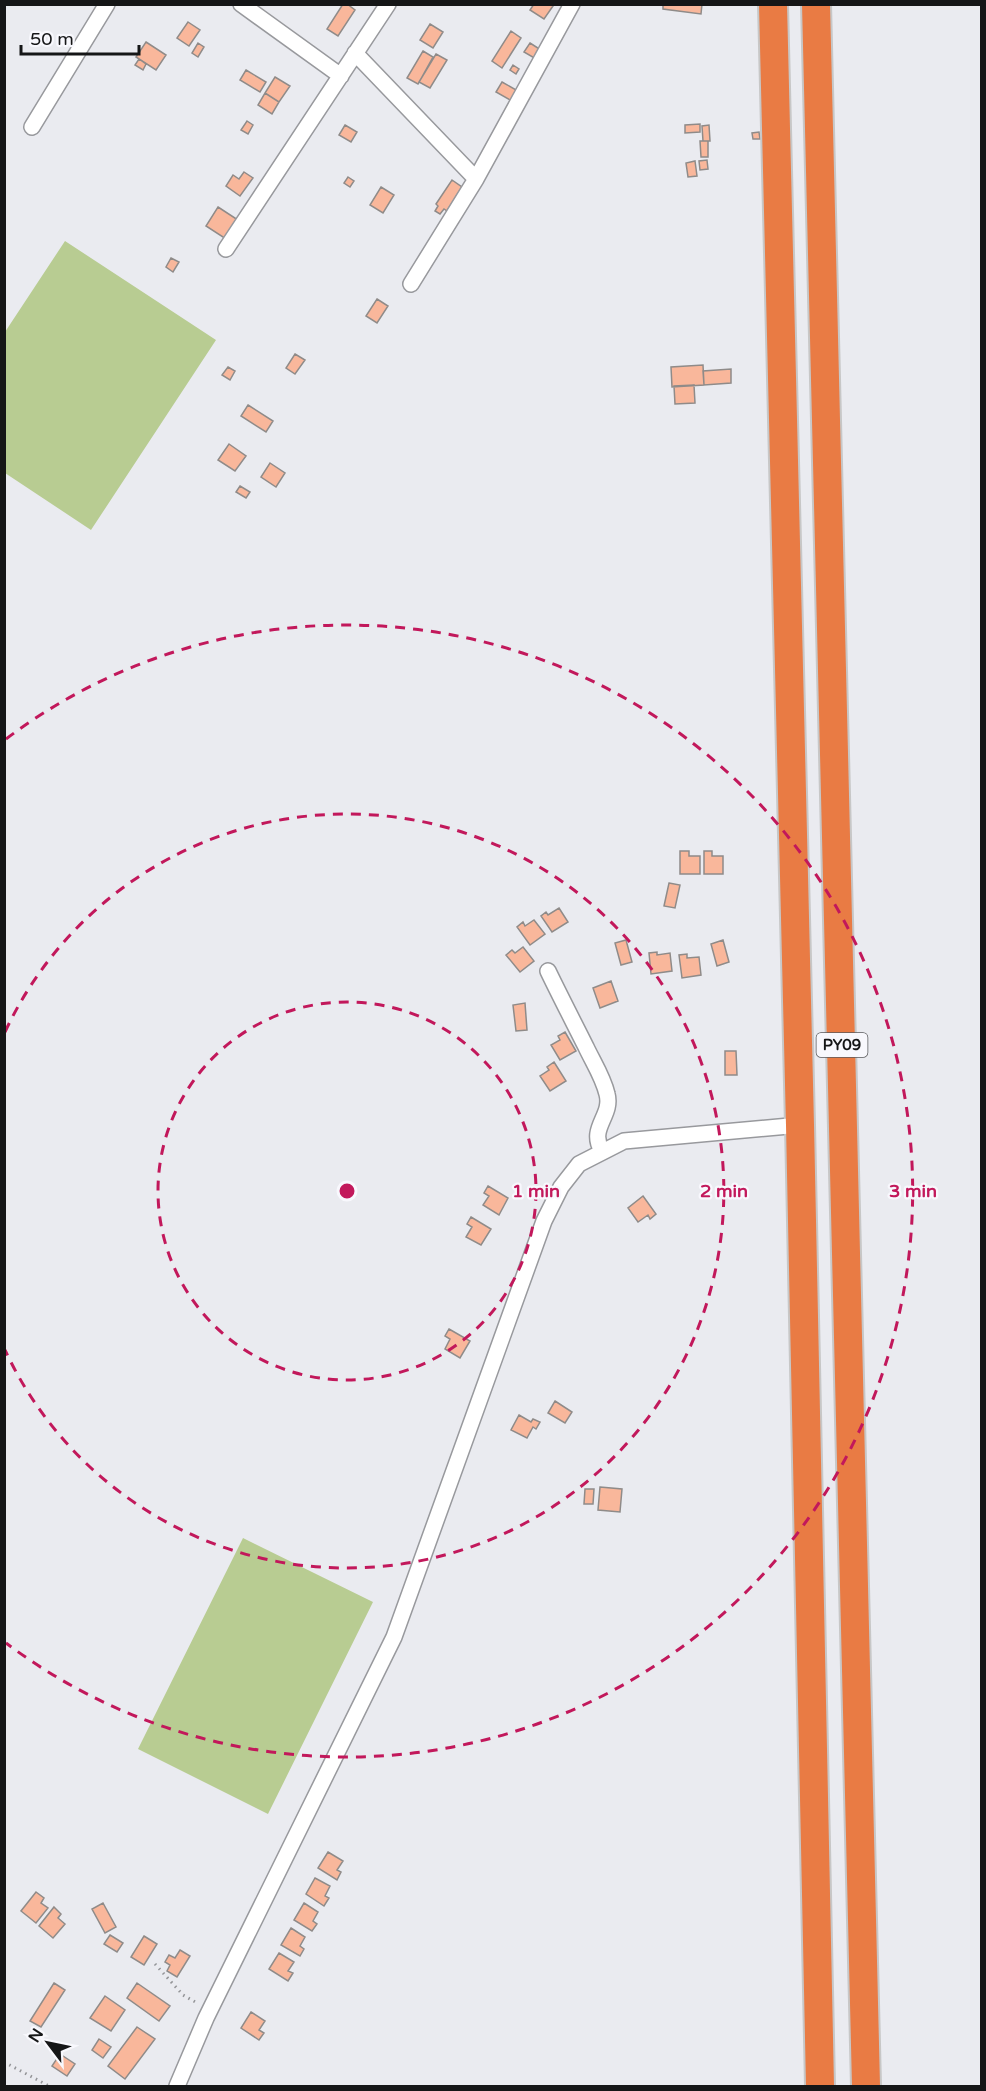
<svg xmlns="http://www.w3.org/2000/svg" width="986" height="2091" font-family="'Varela Round',sans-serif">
  <rect width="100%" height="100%" fill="#eaebf0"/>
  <path fill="#b8cc92" d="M65,241L216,340L91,530L5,473V332Z
    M243,1538L373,1602L268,1814L138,1749Z"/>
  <path fill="#f9b79b" stroke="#8f8b89" stroke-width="1.5" d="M343,4H347L355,10L338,36L327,29Z
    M534,4H551L553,6L544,19L530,10Z
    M663,4H702L701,14L663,9Z
    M188,22L200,30L189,46L177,38Z
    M430,24L443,32L433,48L420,40Z
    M511,31L521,38L502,68L492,61Z
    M146,42L166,55L156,70L136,57Z
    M198,43L204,47L198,57L192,53Z
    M530,43L541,50L536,59L524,52Z
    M423,51L433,57L418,84L407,78Z
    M436,54L447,60L430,88L419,82Z
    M139,59L146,64L143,70L135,65Z
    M513,65L519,69L516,74L510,70Z
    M246,70L266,82L260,92L240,80Z
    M275,77L290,86L279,102L265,93Z
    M502,82L518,91L512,101L496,92Z
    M265,93L279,102L272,114L258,105Z
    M247,121L253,125L248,134L241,130Z
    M700,124V132L685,133V125Z
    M345,125L357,132L351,142L339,135Z
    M709,125L710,141H703L702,126Z
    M759,132L760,139H753L752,133Z
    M700,141H708V157H701Z
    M707,160L708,169L700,170L699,161Z
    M695,161L697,176L688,177L686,163Z
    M244,172L253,178L240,196L226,186L233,175L239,179Z
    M348,177L354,181L350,187L344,183Z
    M452,180L462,187L447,211L444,209L440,214L435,211L438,206L436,204Z
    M381,187L394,195L383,213L370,205Z
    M218,207L238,220L226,239L206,226Z
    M171,258L179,262L173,272L166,267Z
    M377,299L388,306L377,323L366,316Z
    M295,354L305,360L295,374L286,368Z
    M703,365L704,385L672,387L671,367Z
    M228,367L235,371L230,380L222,375Z
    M731,369V383L704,385L703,371Z
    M694,385L695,403L675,404L674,386Z
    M248,405L273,421L266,432L241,416Z
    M229,444L246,456L235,471L218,460Z
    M270,463L285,473L276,487L261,477Z
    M240,486L250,492L246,498L236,492Z
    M680,851H689V856H700V874H680Z
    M704,851H712V856H723V874H704Z
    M669,883L680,885L675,908L664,906Z
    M559,908L568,922L552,932L541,916L546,912L548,915Z
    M534,920L545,934L530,945L517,927L523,922L525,926Z
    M626,940L632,962L621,965L615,943Z
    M723,940L729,962L717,966L711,944Z
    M523,947L534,961L520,972L506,955L512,950L515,953Z
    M657,952V955L670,953L672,971L651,974L649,953Z
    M687,954V958L699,957L701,975L682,978L679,955Z
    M611,981L618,1001L600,1008L593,988Z
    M525,1003L527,1030L516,1031L513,1005Z
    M565,1032L576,1051L560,1060L551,1045L560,1040L558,1036Z
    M725,1051H736L737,1075H725Z
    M554,1062L566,1081L550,1091L540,1076L549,1070L547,1067Z
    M488,1186L508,1198L499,1215L483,1205L489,1196L484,1193Z
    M643,1196L656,1214L650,1219L648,1215L638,1222L628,1208Z
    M471,1217L491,1229L481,1245L466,1237L472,1227L467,1224Z
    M449,1329L470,1341L460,1358L445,1349L450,1339L445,1336Z
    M555,1401L572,1412L565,1423L548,1413Z
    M519,1415L531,1422L533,1419L540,1422L536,1429L533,1427L527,1438L511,1430Z
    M600,1487L622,1489L620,1512L598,1510Z
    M585,1489H594L593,1504H584Z
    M328,1852L343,1861L337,1870L341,1872L337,1880L318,1868Z
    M315,1878L330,1886L325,1896L329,1898L324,1906L306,1894Z
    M36,1892L44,1898L41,1903L48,1908L36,1923L21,1911Z
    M103,1903L116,1927L105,1933L92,1909Z
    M304,1903L318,1912L313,1921L317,1924L312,1931L294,1920Z
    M54,1907L61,1914L58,1918L65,1924L53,1938L39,1926Z
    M291,1928L305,1937L300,1946L304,1949L300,1956L281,1945Z
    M110,1935L123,1943L117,1952L104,1944Z
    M144,1936L157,1944L144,1965L131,1957Z
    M180,1950L190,1956L177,1977L167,1971L170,1965L165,1962L169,1955L175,1958Z
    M279,1953L294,1962L288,1971L293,1973L288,1981L269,1969Z
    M54,1983L65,1990L41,2027L30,2021Z
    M137,1983L170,2006L159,2021L127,1998Z
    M105,1996L125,2010L111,2031L90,2018Z
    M251,2012L265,2021L259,2030L264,2033L259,2040L241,2028Z
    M137,2027L155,2039L125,2079L108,2066Z
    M99,2039L111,2047L103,2058L92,2050Z
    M60,2054L75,2064L67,2076L52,2066Z"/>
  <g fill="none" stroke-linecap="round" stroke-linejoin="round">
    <defs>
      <path id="street" d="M241,4L341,76
        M355,53L476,179
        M32,127L107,4
        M226,249L388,4
        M411,284L476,179L572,4
        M548,971C560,996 573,1021 586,1047C593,1062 603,1077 607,1094C613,1116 588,1128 602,1151
        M177,2086L206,2018L394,1637L544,1221L561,1187L579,1164L624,1141L800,1125"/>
      <path id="highway" d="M773,4L800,1125L820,2086
        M816,4L866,2086"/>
    </defs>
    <use href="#street" stroke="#98999d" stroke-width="18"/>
    <use href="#highway" stroke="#c7c7c7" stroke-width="32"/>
    <path stroke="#949598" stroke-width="3" stroke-dasharray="1.5 4.5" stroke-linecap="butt" d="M155,1964L183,1995L197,2003
      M4,2062L49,2086"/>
    <use href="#street" stroke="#fff" stroke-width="15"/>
    <use href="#highway" stroke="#e97b44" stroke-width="28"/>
  </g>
  <g fill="none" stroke="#c2185b" stroke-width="3" stroke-dasharray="10 8">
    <circle cx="347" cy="1191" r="189"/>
    <path d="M5 1032A377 377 0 1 1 5 1350"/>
    <path d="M6 739A566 566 0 1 1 6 1643"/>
  </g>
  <g text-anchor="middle" stroke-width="4.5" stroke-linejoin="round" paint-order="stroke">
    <rect fill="#f8f8fd" stroke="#595a5c" stroke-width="1.5" x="816.5" y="1033" width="51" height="24" rx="4.5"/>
    <g font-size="15" font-weight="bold" fill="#151617">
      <text x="842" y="1050">PY09</text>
    </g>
  </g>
  <circle cx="347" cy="1191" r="9" fill="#c2185b" stroke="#f8f8fd" stroke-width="3"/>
  <g font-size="18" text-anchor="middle" font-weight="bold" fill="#c2185b" stroke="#f8f8fd" stroke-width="4.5" stroke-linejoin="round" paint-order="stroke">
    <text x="536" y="1197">1 min</text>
    <text x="724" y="1197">2 min</text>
    <text x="913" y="1197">3 min</text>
  </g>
  <rect width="986" height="2091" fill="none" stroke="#151617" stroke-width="12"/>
  <g transform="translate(48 2043) rotate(302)" stroke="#f8f8fd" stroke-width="4.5" paint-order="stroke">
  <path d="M0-4.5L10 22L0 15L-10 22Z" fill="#151617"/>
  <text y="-9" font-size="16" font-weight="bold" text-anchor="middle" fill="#151617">N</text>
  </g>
  <path d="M21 45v9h118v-9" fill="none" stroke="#151617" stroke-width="3"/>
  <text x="30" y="45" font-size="18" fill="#151617" stroke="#f8f8fd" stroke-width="4.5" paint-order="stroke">50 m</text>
</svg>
